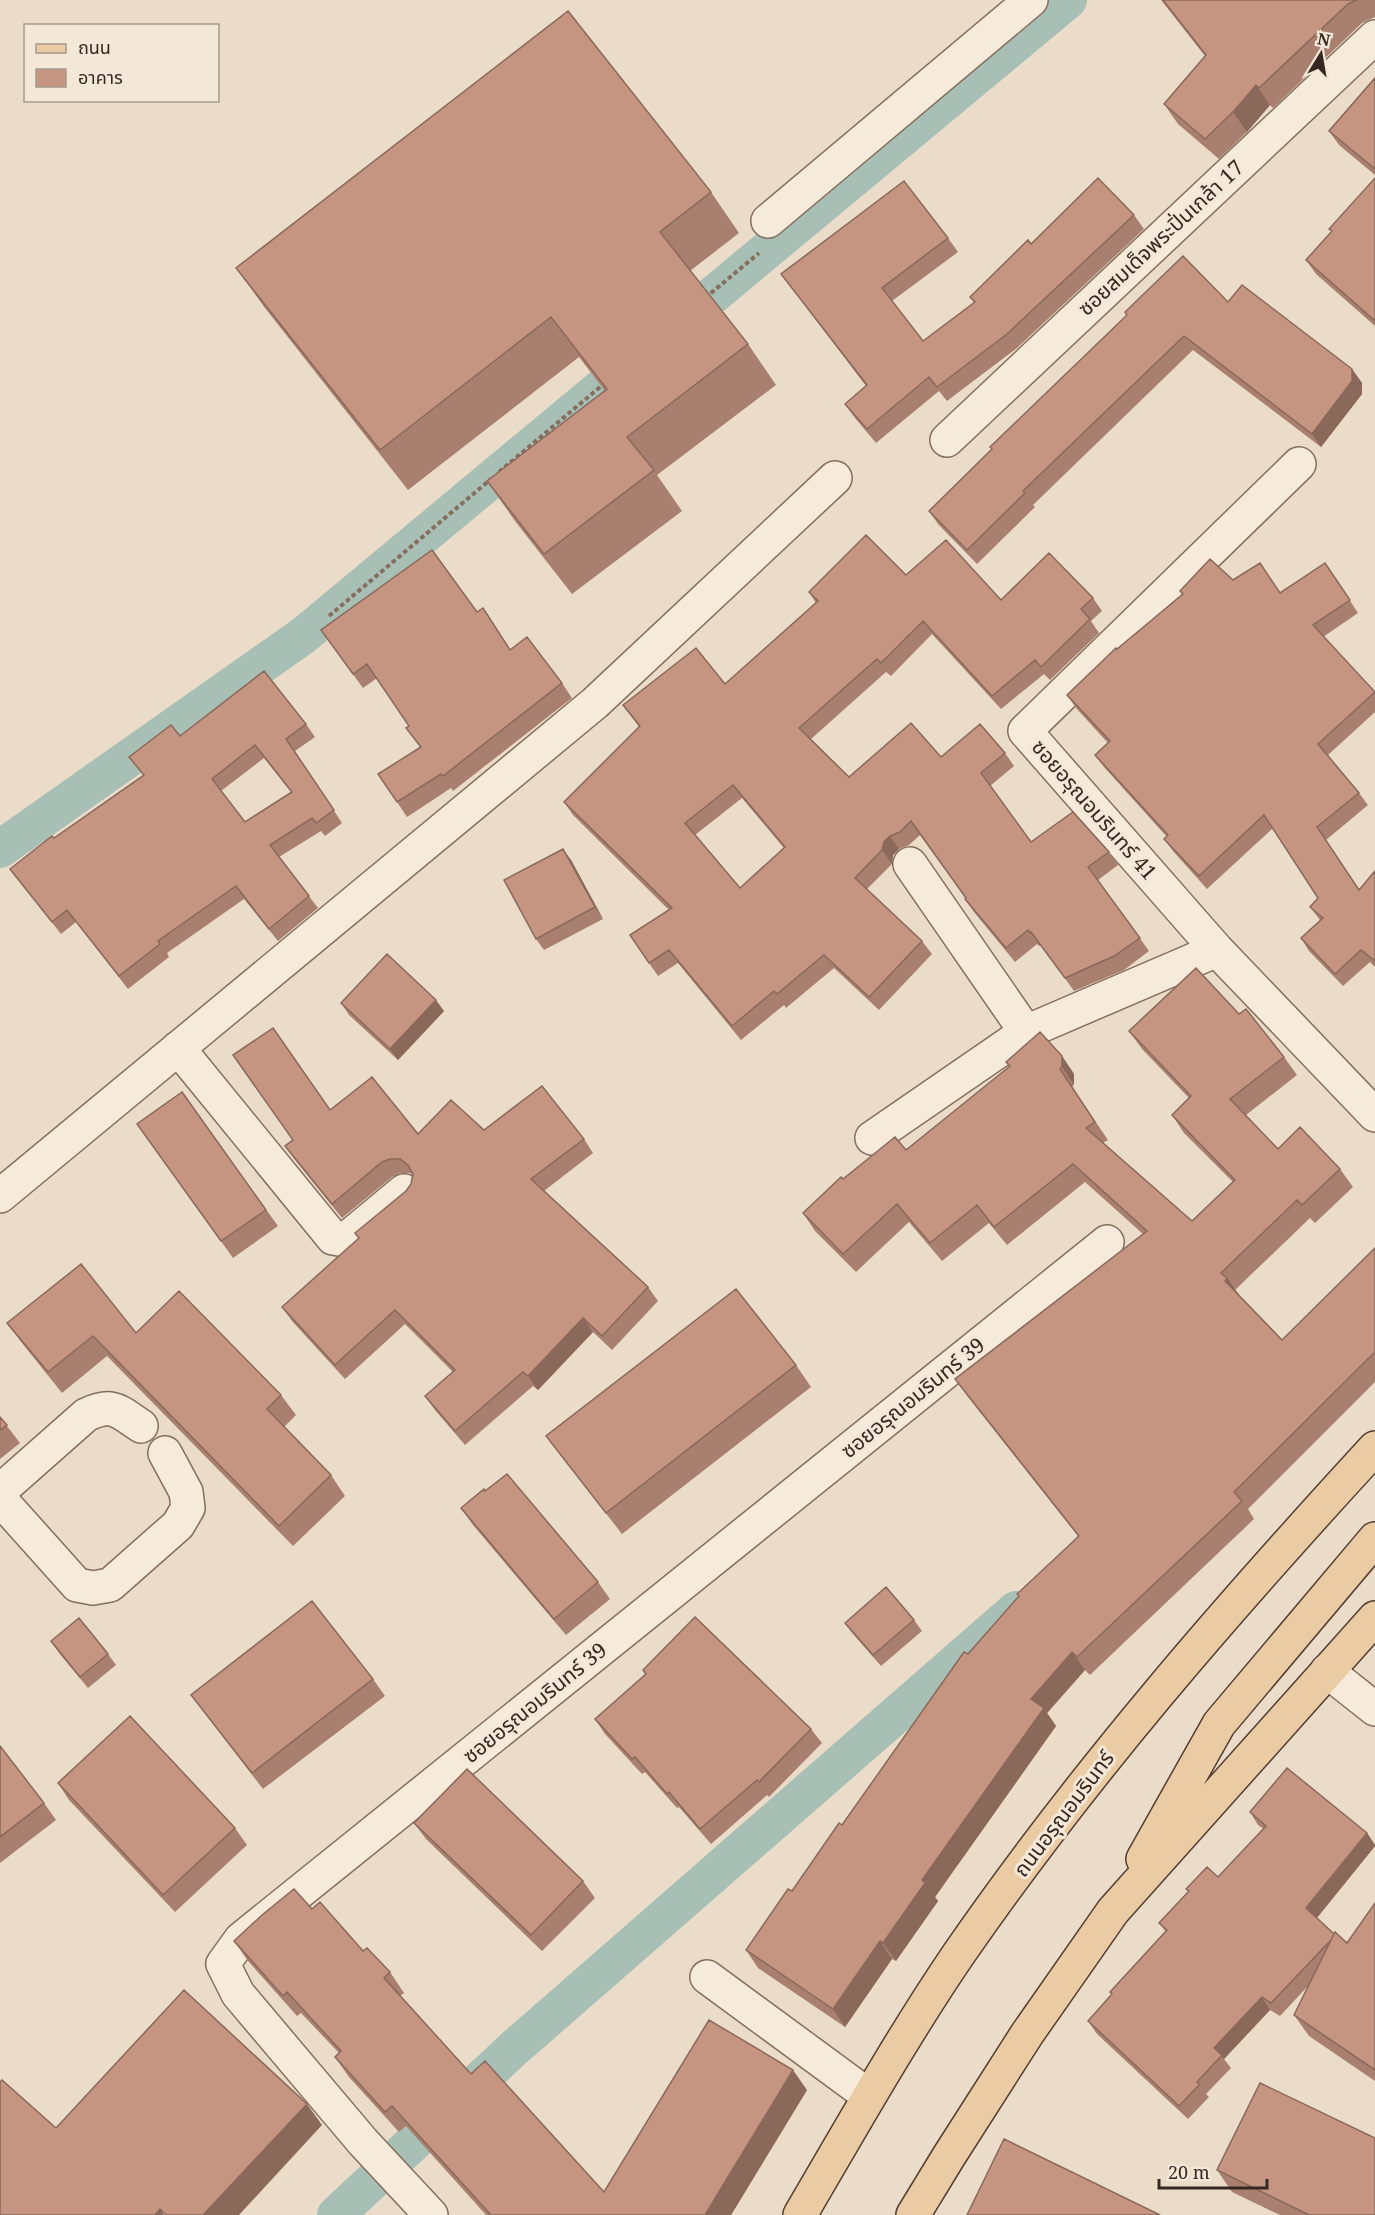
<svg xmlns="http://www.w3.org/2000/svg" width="1375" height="2215" font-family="'Noto Serif','Noto Sans Thai',serif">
  <rect width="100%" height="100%" fill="#eadcc8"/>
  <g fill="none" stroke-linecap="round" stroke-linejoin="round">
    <path stroke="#a8bfb5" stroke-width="38" d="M0,849L304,635L1068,0
      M336,2215L512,2050L1016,1610"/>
    <defs>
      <path id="minor" d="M768,221L1031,0
        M947,440L1375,37
        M1299,464L1025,731L1217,950L1375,1115
        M910,864L1026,1032
        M178,1048L333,1238L345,1240L404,1191
        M872,1138L1026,1032L1217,950
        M0,1196L595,703L835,478
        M0,1491L86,1415C113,1402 118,1411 141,1426
        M0,1499L77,1585L93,1588L110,1585L178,1525L188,1508L186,1492L165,1453
        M1327,1671L1375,1709
        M707,1977L869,2096
        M431,2215L363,2142L238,1994L223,1964L241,1939L1107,1242"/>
      <path id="major" d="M1143,1859L1219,1724L1375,1539
        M800,2215C851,2128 901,2039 958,1955C1083,1774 1227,1609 1375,1448
        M913,2215L949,2156L1027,2034L1113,1911L1375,1618"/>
    </defs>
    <use href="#minor" stroke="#856e5e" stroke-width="36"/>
    <use href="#major" stroke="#533d32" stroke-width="36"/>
    <path stroke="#856e5e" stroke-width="4" stroke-dasharray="4.5 3" stroke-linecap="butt" d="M705,298L759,253
      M499,472L606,382
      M329,616L491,479"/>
    <use href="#minor" stroke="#f6eada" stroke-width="33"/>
    <use href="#major" stroke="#eacba4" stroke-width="33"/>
  </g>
  <path fill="#a9806f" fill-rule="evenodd" d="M1161,0H1375V17L1362,23L1273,108L1270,105L1247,132L1219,159L1178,124L1164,104L1205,56Z
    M1375,78V175L1339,145L1329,131Z
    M1375,178V326L1316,274L1306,260L1332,232L1329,229Z
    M711,192L739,233L690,271L748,344L776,385L657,475L682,511L572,594L515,521L487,481L605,391L579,357L408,490L265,308L236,268Z
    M1134,215L1144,229L1017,348L947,401L939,391L876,443L855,418L845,404L866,386L781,274L948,238L958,252L892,301L923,341L974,302L970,297L1031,244Z
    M1228,302L1352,369L1362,383V394L1321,447L1193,350L1033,505L1035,507L977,564L938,524L929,511L1127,315L1125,312Z
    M1325,563L1358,613L1323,637L1375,693V712L1328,755L1359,793L1368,805L1326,840L1359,890L1375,871V967L1370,962L1343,986L1309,951L1301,938L1320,920L1310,907L1318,898L1273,828L1207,889L1173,851L1164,839L1167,837L1104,767L1095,755L1108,743L1076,708L1067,695L1117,649L1182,594L1180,591L1233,580L1280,592Z
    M906,575L1001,600L1093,598L1102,611L1091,621L1099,633L1050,680L1044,674L1001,709L932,634L891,676L886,672L811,739L849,777L941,757L1005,753L1014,766L990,786L1031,842L1109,852L1118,865L1098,880L1149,951L1124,970L1074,991L1041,945L1039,946L1037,944L1015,962L974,912L965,899L966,898L920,835L909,845L899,849L893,855L892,864L867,889L922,941L932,954L879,1010L834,968L786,1008L784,1005L741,1040L678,963L658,976L649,963L669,910L573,815L564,802L639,727L623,705L725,684L816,603L809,592ZM742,798L784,848L740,888L695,835Z
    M483,608L510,649L562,683L572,698L453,791L451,788L407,817L397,802L420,747L406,728L409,726L377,678L363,688L331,644L477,612Z
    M306,724L315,737L295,751L342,823L325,836L321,831L279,857L318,908L278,941L244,899L167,953L169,957L128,989L76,922L61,934L10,869L143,775L129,757L180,736ZM264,758L291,792L245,822L221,791Z
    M571,860L603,919L544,950L536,939Z
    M341,1003L444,1011L398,1060L349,1015Z
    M1239,1014L1284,1057L1297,1075L1246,1115L1278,1149L1340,1169L1353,1187L1315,1223L1310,1218L1235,1290L1240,1296L1282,1340L1375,1248V1382L1248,1509L1254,1519L1090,1675L1085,1670L1047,1713L1056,1726L935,1897L938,1901L896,1961L892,1959L845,2027L758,1968L746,1950L842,1825L968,1654L1078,1536L968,1397L955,1379L1143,1234L1085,1182L1007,1245L989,1223L942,1261L909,1222L856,1272L815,1231L803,1213L843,1179L906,1150L1010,1067L1006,1062L1062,1056L1074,1074V1085L1072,1087L1108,1140L1103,1143L1192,1221L1233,1182L1184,1133L1172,1115L1189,1098L1142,1049L1129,1031Z
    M182,1092L278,1226L233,1258L137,1124Z
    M330,1110L418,1134L484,1130L584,1139L593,1153L544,1191L648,1287L658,1301L612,1350L593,1332L538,1390L533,1386L465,1445L435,1410L425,1396L453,1372L405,1324L345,1379L292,1321L282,1307L359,1238L406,1191L411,1184L413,1175L410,1173H400L392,1177L342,1218L295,1160L285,1146Z
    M7,1323L136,1333L281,1395L296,1415L284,1427L331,1475L345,1496L293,1546L107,1356L62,1393L22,1343Z
    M796,1365L811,1387L622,1534L562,1457L546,1436Z
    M0,1417L20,1443L0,1459Z
    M461,1508L598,1582L610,1599L566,1635L473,1525Z
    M914,1620L922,1631L881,1666L853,1634L845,1623Z
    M51,1641L108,1654L116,1665L88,1688L59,1653Z
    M643,1670L811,1729L822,1743L769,1797L767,1795L711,1844L679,1807L677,1808L645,1772L642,1774L605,1734L595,1719L645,1674Z
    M373,1679L385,1696L263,1789L203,1711L191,1695Z
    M0,1746L44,1803L56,1820L0,1863Z
    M58,1783L235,1828L247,1845L175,1912L69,1800Z
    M1250,1812L1367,1833L1375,1845V1846L1317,1918L1334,1934L1347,1943L1375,1903V2081L1309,2036L1294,2015L1308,1986L1280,2016L1270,2010L1224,2059L1231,2068L1206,2094L1209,2097L1188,2119L1097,2034L1088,2021L1112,1995L1110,1992L1166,1932L1159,1923L1188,1892L1186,1889L1218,1877L1264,1829L1258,1825Z
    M414,1823L583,1881L595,1898L542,1951L426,1839Z
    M312,1909L390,1972L404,1993L400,1996L471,2074L604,2192L807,2090L731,2215H486L406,2126L399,2132L349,2077L335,2057L339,2053L301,2013L297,2016L248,1961L234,1941Z
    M1217,2170L1375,2215H1280L1232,2192Z"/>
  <path fill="#8a685a" d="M1256,85L1270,105L1247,132L1233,112Z
    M1352,369L1362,383V394L1321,447L1312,434Z
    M890,836L899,849L893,855L892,864L882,850L884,842Z
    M563,849L571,860L603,919L595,907Z
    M436,1000L444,1011L398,1060L390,1049Z
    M1062,1056L1074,1074V1085L1062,1067Z
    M1227,1278L1240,1296L1225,1281Z
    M583,1318L593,1332L538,1390L528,1376Z
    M1072,1652L1085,1670L1047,1713L1056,1726L935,1897L938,1901L896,1961L883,1943L1031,1699Z
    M1367,1833L1375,1845V1846L1315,1920L1306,1908Z
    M880,1941L892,1959L845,2027L833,2009Z
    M1262,1997L1270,2010L1224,2059L1214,2048Z
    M793,2070L807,2090L731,2215H705Z
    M307,2104L322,2125L239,2215H203Z
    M160,2209L164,2215H155Z"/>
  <path fill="#c59581" stroke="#8a685a" stroke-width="1.5" fill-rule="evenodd" d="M1163,0H1357L1348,4L1259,88L1256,85L1233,112L1205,139L1164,104L1206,55Z
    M568,11L711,192L660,232L748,344L627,437L654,470L544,554L487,481L607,389L551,317L380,450L236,268Z
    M1375,78V169L1329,131Z
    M1098,178L1134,215L1007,334L937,387L929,377L867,429L845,404L867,385L781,274L904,181L948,238L882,288L923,341L975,302L970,297L1028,240L1031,244Z
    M1375,178V321L1306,260L1332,231L1329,229Z
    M1183,256L1228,302L1242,285L1352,369V381L1312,434L1184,336L1023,491L1025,493L967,550L929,511L992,449L990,447L1127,315L1125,312Z
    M866,535L906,575L946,540L1001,600L1049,553L1093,598L1081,609L1090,619L1041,667L1035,660L992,696L923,621L881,663L877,659L799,728L849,777L911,723L941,757L980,724L1005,753L981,773L1031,842L1073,812L1109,852L1088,867L1140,938L1114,956L1065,978L1031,932L1030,933L1028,930L1006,948L965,899L966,898L911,821L900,832L890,836L884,842L882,850L855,878L922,941L869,997L824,955L777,994L774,991L732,1026L669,950L649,963L630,935L672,908L564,802L640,726L623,705L696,648L725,684L818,601L809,592ZM733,785L785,847L740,888L685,823Z
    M432,550L477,612L483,608L510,650L527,637L562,683L443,776L441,774L397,802L378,774L421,747L406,728L409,726L367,664L353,674L321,630Z
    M1210,559L1233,580L1260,563L1280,593L1325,563L1350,600L1313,625L1375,692L1318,744L1359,793L1317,827L1359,890L1375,871V961L1361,950L1335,974L1301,938L1323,918L1310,907L1318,898L1264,815L1199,876L1164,839L1168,835L1095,755L1110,741L1067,695L1116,648L1117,649L1183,594L1180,591Z
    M264,671L306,724L286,739L334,810L316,823L312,818L270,845L309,896L269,929L236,886L158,941L160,944L119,976L67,910L52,922L10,869L52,836L54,838L144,775L129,757L171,725L180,736ZM255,745L292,792L245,822L212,779Z
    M563,849L595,907L536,939L504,880Z
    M387,954L436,1000L390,1049L341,1003Z
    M1196,968L1239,1014L1246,1009L1284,1057L1230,1099L1278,1149L1300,1127L1340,1169L1302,1205L1297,1200L1221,1273L1227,1278L1225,1281L1282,1340L1375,1248V1352L1234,1492L1242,1501L1077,1657L1072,1652L1031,1699L1044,1708L922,1880L925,1883L883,1943L880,1941L833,2009L746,1950L788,1889L792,1891L839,1823L842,1825L964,1652L968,1654L1019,1596L1017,1594L1079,1536L955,1379L1147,1231L1073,1164L994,1227L977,1205L930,1243L897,1204L843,1254L803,1213L841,1177L843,1179L895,1137L906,1150L1010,1066L1006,1062L1040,1032L1062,1056V1067L1060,1069L1095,1122L1086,1128L1192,1221L1235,1180L1172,1115L1191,1096L1129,1031Z
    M273,1028L330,1110L372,1077L418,1134L451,1100L484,1130L542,1086L584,1139L531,1179L648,1287L602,1336L583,1318L528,1376L523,1372L455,1431L425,1396L455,1370L395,1310L335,1365L282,1307L359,1238L355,1233L406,1191L411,1184L413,1174L408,1165L400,1159H390L382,1162L332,1204L285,1146L293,1140L233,1055Z
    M182,1092L266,1210L221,1241L137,1124Z
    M81,1264L136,1333L179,1291L281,1395L267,1409L331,1475L279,1526L93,1336L48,1372L7,1323Z
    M736,1289L796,1365L606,1513L546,1436Z
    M0,1417L7,1425L0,1430Z
    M507,1474L598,1582L554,1619L461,1508L484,1489L485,1491Z
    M886,1587L914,1620L873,1655L845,1623Z
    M312,1601L373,1679L252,1773L191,1695Z
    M695,1617L811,1729L759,1782L757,1780L700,1829L669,1792L667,1794L635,1757L632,1759L595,1719L646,1674L643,1670Z
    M79,1618L108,1654L80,1677L51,1641Z
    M130,1716L235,1828L163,1895L58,1783Z
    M0,1746L44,1803L0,1837Z
    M1287,1768L1367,1833L1306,1908L1334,1934L1331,1940L1271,2003L1262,1997L1214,2048L1222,2055L1197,2082L1200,2084L1179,2106L1088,2021L1112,1994L1110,1992L1167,1930L1159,1923L1189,1891L1186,1889L1207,1867L1218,1877L1266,1826L1250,1812Z
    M467,1769L583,1881L531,1935L414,1823Z
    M294,1889L312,1909L320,1902L363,1951L367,1948L390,1972L384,1978L471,2074L485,2061L604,2192L709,2020L793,2070L705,2215H491L392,2106L385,2112L335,2057L341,2051L287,1992L283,1996L234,1941L262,1915Z
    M1375,1903V2070L1294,2015L1335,1932L1347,1943Z
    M184,1990L307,2104L203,2215H166L160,2209L155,2215H0V2082L2,2080L56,2128Z
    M1260,2083L1375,2138V2215H1309L1217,2170Z
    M1004,2139L1160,2215H967Z"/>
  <g text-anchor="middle" stroke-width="6" stroke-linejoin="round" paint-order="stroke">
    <g font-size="21" fill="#362821" stroke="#f3e7d7">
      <text transform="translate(1161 238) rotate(-43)" y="7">ซอยสมเด็จพระปิ่นเกล้า 17</text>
      <text transform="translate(1094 810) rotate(49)" y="7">ซอยอรุณอมรินทร์ 41</text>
      <text transform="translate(913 1398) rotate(-39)" y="7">ซอยอรุณอมรินทร์ 39</text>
      <text transform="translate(535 1703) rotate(-39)" y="7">ซอยอรุณอมรินทร์ 39</text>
      <text transform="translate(1064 1814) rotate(-53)" y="7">ถนนอรุณอมรินทร์</text>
    </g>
  </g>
  <rect x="24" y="24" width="195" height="78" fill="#f3e7d7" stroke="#a79b8e" stroke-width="1.5"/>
  <rect x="36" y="44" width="30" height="9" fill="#eacba4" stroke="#a79b8e" stroke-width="1.5"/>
  <text x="78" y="54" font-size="18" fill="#362821">ถนน</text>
  <rect x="36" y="69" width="30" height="18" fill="#c59581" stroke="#a79b8e" stroke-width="1.5"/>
  <text x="78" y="84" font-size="18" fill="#362821">อาคาร</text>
  <g transform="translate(1321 54) rotate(11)" stroke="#f3e7d7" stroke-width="4.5" paint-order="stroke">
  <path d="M0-4.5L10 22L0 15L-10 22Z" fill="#362821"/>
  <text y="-9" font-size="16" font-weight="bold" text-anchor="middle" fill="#362821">N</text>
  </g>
  <path d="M1159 2179v9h108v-9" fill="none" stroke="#362821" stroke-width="3"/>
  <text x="1168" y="2179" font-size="18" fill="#362821" stroke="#f3e7d7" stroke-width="4.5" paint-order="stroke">20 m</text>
</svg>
